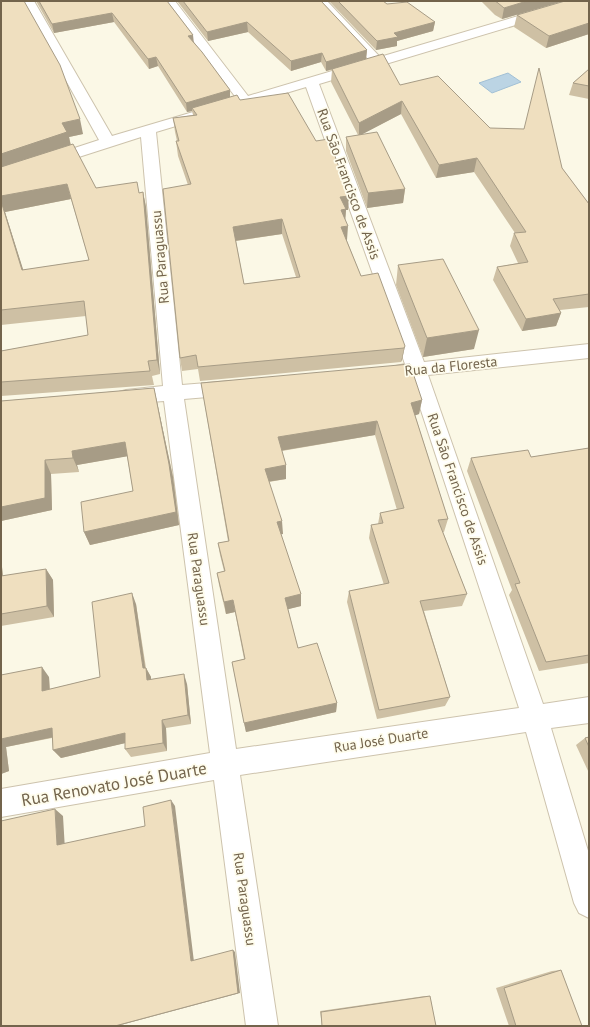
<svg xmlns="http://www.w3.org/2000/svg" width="590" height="1027" font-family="'PT Sans',sans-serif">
  <rect width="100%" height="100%" fill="#fbf8e6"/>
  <path fill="#bbd4e4" stroke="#a2c0d5" d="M508,73L521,82L492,93L479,83Z"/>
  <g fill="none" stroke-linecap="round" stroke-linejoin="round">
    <defs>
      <path id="minor" d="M22,1H34L112,136L237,99L163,1H175L248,96L369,60L314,1H327L380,57L569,1H588L586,4L319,84L424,362L589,344V358L428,375L543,704L589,697V723L551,728L589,854V918L579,913L574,903L526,732L240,775L278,1026H246L214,780L1,817V789L210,753L164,401L126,404L119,402L116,397L119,392L126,390L163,386L141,137L1,182V172L99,140ZM306,87L405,364L396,366L393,371L396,376L403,378L410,377L519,708L236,749L184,399L231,395L238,393L241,388L238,383L231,381L182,385L156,132Z"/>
    </defs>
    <use href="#minor" stroke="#cdc3ad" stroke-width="2"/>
    <use href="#minor" fill="#fff" fill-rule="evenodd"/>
  </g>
  <path fill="#cec0a4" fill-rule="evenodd" d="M1,1L83,134L69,137L71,145L96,188L139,193L143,192L146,207L160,374L152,376L154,385L1,396V351L88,335L86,316L1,325ZM71,199L89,260L23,270L5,212Z
    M36,1H167L193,35V42L230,90V97L240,100L316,141L349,196L348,210H346L345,220L347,240V241L361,276L405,346L402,360L401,362L200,381L198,369L182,371L180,358L188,185L178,156L176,141H177L175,132L173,118L193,115L192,111L187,112L158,66L149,69L114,22L54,33ZM282,234L296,277L244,284L236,241Z
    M177,1H321L367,50L366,59L400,85L490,128L562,168L589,204V307L560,310L561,313L556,326L522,331L493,280L497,267L518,263L510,246L514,233H515L474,172L436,178L401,114L360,135L405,189L403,203L367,208L346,151V137L358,135L331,82L332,70L326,71L321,62L291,71L248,32L208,41Z
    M329,1H383L387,4L435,22L433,31L397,41V46L376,50Z
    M481,1H564L502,19L495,15Z
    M589,1V34L546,48L514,27L517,15Z
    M589,69V99L569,95L573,83Z
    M398,265L474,349L423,357L396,285Z
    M201,383L422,400L419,414L415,415L448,519L444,532H443L467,594L462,606L424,611L450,697L445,706L377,719L347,602L349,591L384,585L369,538L371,525L378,524L380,513L397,510L375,435L282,451L286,465V479L269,482L283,534H281L301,606L288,609L298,648L337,703L336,712L246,732L232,662L244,659L235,612L226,614L219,585L217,573L224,571L220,555L218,543L228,541Z
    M154,388L173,477L179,525L90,545L84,532L133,491L127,456L77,465L79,472L51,474L52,510L1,521V401Z
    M589,448V663L539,671L509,595L512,590L467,471L471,458L531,457Z
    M1,557L3,576L46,569L53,580L54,617L1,626Z
    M136,604L146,668L151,677V679L187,684L191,724L166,728L167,751L131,757L125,749V743L61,758L53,750L52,738L6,747L9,771L1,774V675L49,677L50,689L100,677Z
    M589,737V773L576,745L585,738Z
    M561,970L582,1026H509L496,988L552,971Z
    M425,996H430L436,1026H322L320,1011Z"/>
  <path fill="#a79c86" d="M527,1H564L502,19L504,8Z
    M112,13L114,22L54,33L52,24Z
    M247,22L248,32L208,41L207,32Z
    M435,22L433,31L397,41V46L376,50L377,41L394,33Z
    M589,23V34L546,48L549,36Z
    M193,35L194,44L188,36Z
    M367,50L366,59L326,71V62Z
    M322,53L321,62L291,71V61Z
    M156,57L158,66L149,69L148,59Z
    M230,90V99L192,108V111L187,112L186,103Z
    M402,101L401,114L359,136V123Z
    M80,119L83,134L69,137L71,147L1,170V153L62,123Z
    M477,158L474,172L436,178L439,165Z
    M67,184L71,199L5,212L28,285L22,270L1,201V196Z
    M405,189L403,203L367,208L368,193Z
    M143,192L146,207L160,374L157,360Z
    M349,196L348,210H346L345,223L340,224V197Z
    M282,219V234L234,241L233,227Z
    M348,226L347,240L340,242L341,227Z
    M561,313L556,326L522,331L526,319Z
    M479,330L474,349L423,357L427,338Z
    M405,346L402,360L401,362L404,348Z
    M154,388L173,477L179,525L90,545L84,532L176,512Z
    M422,400L419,414L408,418L411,403Z
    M377,421L375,435L279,451L278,437Z
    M125,442L129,456L77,465L79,472L73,458L72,451Z
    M45,460L51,474L52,510L1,521V507Z
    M286,465V479L266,482L265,469Z
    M282,521L283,534L277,535V522Z
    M1,557L4,589L1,585Z
    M46,569L53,580L54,617L47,606Z
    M132,593L136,604L146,674V668L151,677V689L147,680L143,668Z
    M301,594V606L285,610V598Z
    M233,600L235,612L226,614L224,602Z
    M42,667L49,677L50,700L42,691Z
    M184,674L187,684L191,724L188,715Z
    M337,703L336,712L246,732L244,723Z
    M162,720L166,728L167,751L163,743Z
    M52,728L59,736L6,747L9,771L1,774V739Z
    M125,733L130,742L61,758L53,750Z
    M171,800L175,806L194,962L191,961Z
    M55,809L63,816L65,850L57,845Z
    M233,950L235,952L240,993L117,1026H115Z"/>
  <path fill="#efdfbf" stroke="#a79c86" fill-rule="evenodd" d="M1,1H24L60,65L80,119L62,123L67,132L1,154Z
    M39,1H167L193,35L188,36L202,52L230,90L186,103L156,57L148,59L112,13L52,24Z
    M183,1H321L367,50L326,62L322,53L291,61L247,22L207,32Z
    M338,1H383L387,4L407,2L435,22L394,33L398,37L377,41Z
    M495,1H527L504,8L498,3Z
    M565,1H589V23L549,36L517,15Z
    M383,54L400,85L438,76L490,128L524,129L539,68L562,168L589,204V294L553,299L561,313L526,319L497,267L528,262L514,233L526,232L477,158L439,165L402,101L359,123L332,69Z
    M589,69V86L573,83Z
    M288,93L316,141L329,139L349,196L340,197L346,209L341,210L348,226L341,227L361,276L378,273L405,346L404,348L198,367L196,355L180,358L163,189L191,184L176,141H179L173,118L197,115L192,108L237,95L240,100ZM282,219L300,277L244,284L233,227Z
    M377,132L405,189L368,193L346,137Z
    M73,144L96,188L137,182L139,193L143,192L157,360L148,361L150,371L1,382V351L88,335L84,301L1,310V201L22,270L89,260L67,184L1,196V167Z
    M443,259L479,330L427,338L398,265Z
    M410,364L422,400L411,403L448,519L438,520L467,594L420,601L450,697L379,710L349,591L389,583L371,525L383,523L380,513L404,508L377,421L278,437L286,465L265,469L282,521L277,522L301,594L285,598L298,648L317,643L337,703L244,723L232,662L245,659L233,600L224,602L217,573L225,571L218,543L229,541L201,383Z
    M154,388L169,464L176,512L84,532L81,502L133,491L125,442L72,451L73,458L45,460V498L1,507V401Z
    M589,448V655L546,662L515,584L520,583L471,458L528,450L531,457Z
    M46,569L47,606L1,614V576Z
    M132,593L143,668H146L147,680L184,674L188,715L162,720L163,743L125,749V733L53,750L52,728L1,739V675L42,667V691L100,677L92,602Z
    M589,737V747L585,738Z
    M171,800L191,961L233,950L238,993L115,1026H1V821L55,809L57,845L145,826L143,807Z
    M561,970L582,1026H516L504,988Z
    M430,996L436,1026H322L321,1012Z"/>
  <g text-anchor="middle" stroke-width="3.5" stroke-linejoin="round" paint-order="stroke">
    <g font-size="14" fill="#73644c" stroke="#fefcec">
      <text transform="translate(349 184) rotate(70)" y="5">Rua São Francisco de Assis</text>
      <text transform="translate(160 257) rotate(-95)" y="5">Rua Paraguassu</text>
      <text transform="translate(451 366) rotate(-6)" y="5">Rua da Floresta</text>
      <text transform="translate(458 489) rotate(71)" y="5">Rua São Francisco de Assis</text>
      <text transform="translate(199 579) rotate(82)" y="5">Rua Paraguassu</text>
      <text transform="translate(381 740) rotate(-9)" y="5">Rua José Duarte</text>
      <text transform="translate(245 899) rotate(82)" y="5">Rua Paraguassu</text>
    </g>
    <g font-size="17" fill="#73644c" stroke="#fefcec">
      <text transform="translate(114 784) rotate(-10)" y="6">Rua Renovato José Duarte</text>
    </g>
  </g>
  <rect width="590" height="1027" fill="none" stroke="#73644c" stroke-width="4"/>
</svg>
